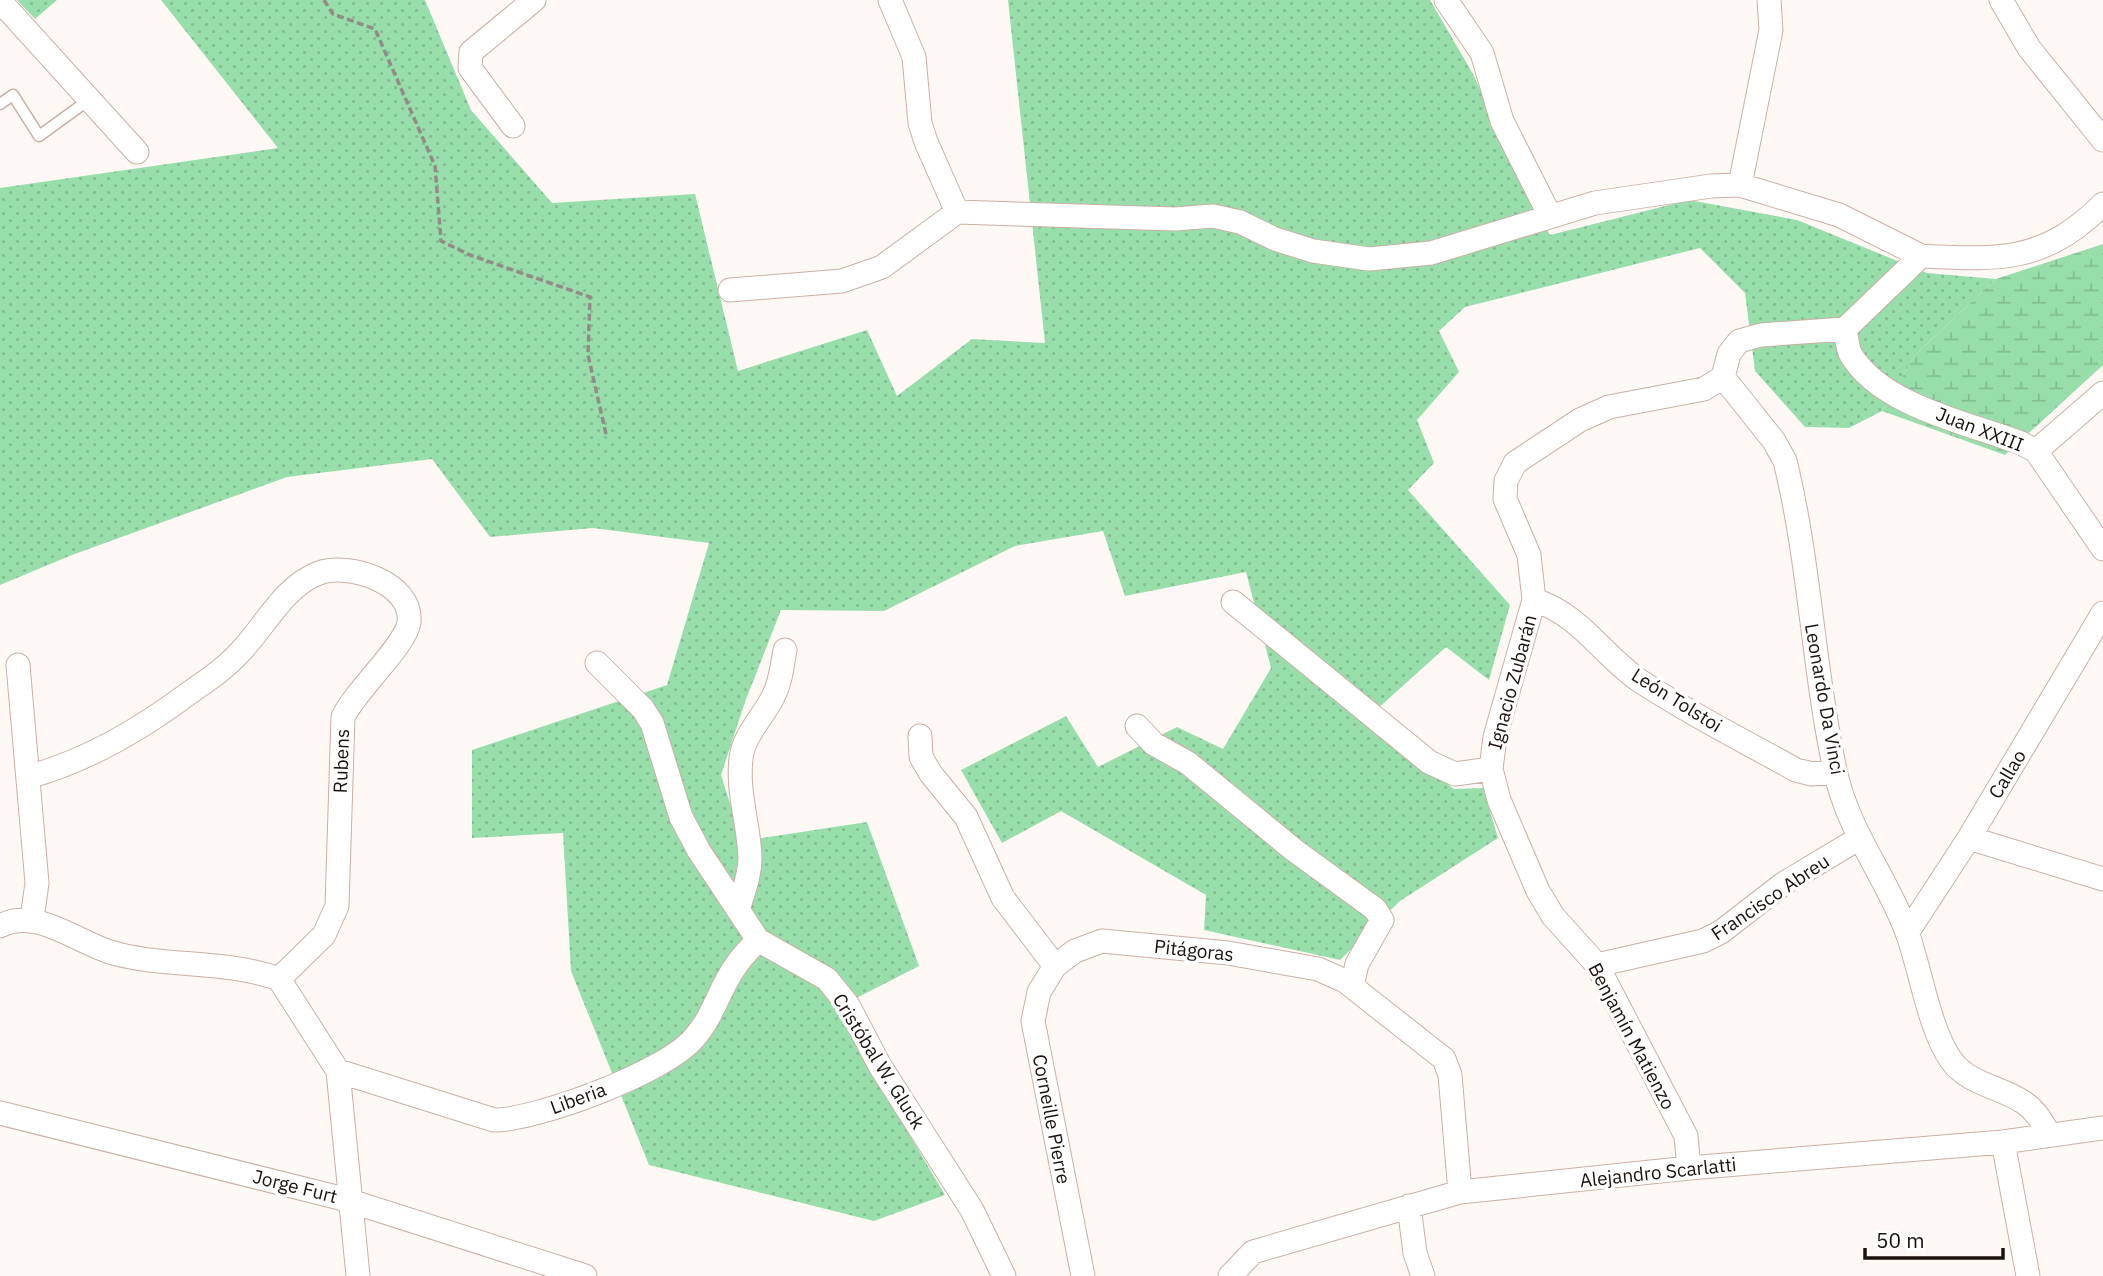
<svg xmlns="http://www.w3.org/2000/svg" width="2103" height="1276" font-family="'IBM Plex Sans',sans-serif">
  <defs>
    <pattern id="grass-dots" width="8" height="8" patternUnits="userSpaceOnUse" patternTransform="scale(1.75)"><rect width="8" height="8" fill="#98deab"/><path d="M2 2h.1M6 6h.1" fill="none" stroke="#82bd92" stroke-width="1.8" stroke-linecap="round"/></pattern>
    <pattern id="wetland-marsh" width="20" height="14" patternUnits="userSpaceOnUse" patternTransform="scale(1.75)"><rect width="20" height="14" fill="#98deab"/><path d="M1 5h8M5 5V1M11 12h8M15 12V8" fill="none" stroke="#82bd92"/></pattern>
  </defs>
  <rect width="100%" height="100%" fill="#fef8f5"/>
  <path fill="url(#grass-dots)" d="M17,0H57L35,19Z
    M161,0H425L471,110L552,203L695,194L738,371L867,330L897,396L972,339L1045,343L1008,0H1430L1473,74L1526,191L1550,235L1689,200L1797,220L1927,273L1996,279L1915,355L1882,411L1849,428L1805,427L1755,371L1745,293L1700,248L1465,307L1439,331L1459,372L1417,420L1434,463L1408,490L1510,605L1489,680L1446,647L1365,720L1454,789L1483,788L1498,838L1400,901L1340,960L1204,930L1206,895L1061,811L1002,843L961,770L1066,716L1098,767L1177,727L1223,749L1271,668L1246,572L1125,596L1103,531L1015,546L884,611L781,610L745,702L721,775L742,841L867,822L919,966L835,1009L945,1195L874,1221L649,1165L571,971L563,833L472,838V750L667,685L709,543L593,528L490,537L432,459L287,477L72,555L0,585V188L278,148Z"/>
  <path fill="url(#wetland-marsh)" d="M2103,244V365L2005,455L1882,411L1915,355L1996,279Z"/>
  <g fill="none" stroke-linecap="round" stroke-linejoin="round">
    <defs>
      <path id="service" d="M0,104L13,95L39,136L90,99"/>
      <path id="minor" d="M890,0L914,57L920,123L926,142L957,212
        M1446,0L1482,53L1502,121L1550,216
        M2001,0L2029,48L2103,140
        M0,1L137,152
        M513,126L470,68L471,52L534,0
        M1740,185L1771,30L1769,0
        M957,212L1175,219L1213,216L1240,222L1275,239L1313,251L1369,259L1431,253L1595,203L1711,186L1740,185L1839,215L1921,256
        M730,290L842,281L882,267L957,212
        M1845,329C1847,337 1847,348 1851,355C1882,406 1968,423 2021,443L2036,451L2103,549
        M1723,377L1774,441L1785,461C1810,562 1813,668 1835,770C1848,832 1887,877 1908,935C1920,969 1930,1031 1951,1060C1969,1085 1999,1086 2023,1102C2036,1110 2042,1122 2049,1134
        M1723,377L1729,354L1739,341L1761,335L1845,329L1921,256C1999,260 2044,263 2103,204
        M2036,451L2103,393
        M1534,600C1580,614 1602,655 1640,681C1690,714 1744,741 1796,770L1812,774L1835,772
        M1233,602L1429,762L1455,774L1491,769
        M597,663L643,709L652,723L681,817L699,851L758,940L827,979L848,1005L880,1066L972,1210L1004,1276
        M18,665L37,883L32,919
        M1137,726L1154,744L1188,763L1294,850L1375,909L1382,920L1357,964L1352,986
        M920,736L921,757L931,774L966,817L1003,898L1055,966
        M28,777C89,760 141,729 192,691C209,679 227,667 241,651C265,626 284,586 319,573C349,562 413,583 409,622C407,644 355,691 343,717L337,906L324,935L279,979L338,1071L358,1276
        M1969,838L2103,879
        M738,910C743,893 750,876 750,857C749,825 737,792 741,759C743,736 763,717 773,697C781,682 782,666 785,650
        M0,926C35,907 75,941 110,952C163,968 223,959 279,979
        M1907,933L1969,838L2103,613
        M1597,965L1703,941L1721,932L1783,884L1858,839
        M338,1071L494,1120C537,1120 666,1072 694,1038C714,1016 719,988 737,964C743,955 751,948 758,940
        M0,1113L344,1199L585,1276
        M2003,1142L2028,1276
        M1689,1168L1686,1136L1597,965L1553,916L1538,891L1499,800L1491,769L1495,737L1534,600L1529,555L1505,499L1506,481L1515,463L1580,420L1609,407L1704,389L1723,377
        M1409,1206L1415,1253L1423,1276
        M1083,1276L1033,1021L1039,992L1055,966L1075,951L1102,941L1228,953L1318,969L1345,981L1444,1059L1450,1075L1460,1192
        M1230,1276L1253,1252L1460,1192L1689,1168L2003,1142L2103,1128"/>
    </defs>
    <use href="#service" stroke="#cbafa4" stroke-width="13"/>
    <use href="#minor" stroke="#cbafa4" stroke-width="25"/>
    <path stroke="#928b87" stroke-width="3.5" stroke-dasharray="7 3.5" stroke-linecap="butt" d="M324,0L333,14L375,29L435,166L441,241L470,255L590,297L588,355L606,434"/>
    <use href="#service" stroke="#fff" stroke-width="10"/>
    <use href="#minor" stroke="#fff" stroke-width="23"/>
  </g>
  <g text-anchor="middle" stroke-width="7" stroke-linejoin="round" paint-order="stroke">
    <g font-size="19" fill="#1b120e" stroke="#fff">
      <text transform="translate(1980 429) rotate(21)" y="7">Juan XXIII</text>
      <text transform="translate(1512 682) rotate(-75)" y="7">Ignacio Zubarán</text>
      <text transform="translate(1825 699) rotate(80)" y="7">Leonardo Da Vinci</text>
      <text transform="translate(1677 700) rotate(32)" y="7">León Tolstoi</text>
      <text transform="translate(341 761) rotate(-88)" y="7">Rubens</text>
      <text transform="translate(2007 774) rotate(-59)" y="7">Callao</text>
      <text transform="translate(1770 897) rotate(-34)" y="7">Francisco Abreu</text>
      <text transform="translate(1194 950) rotate(6)" y="7">Pitágoras</text>
      <text transform="translate(1632 1036) rotate(62)" y="7">Benjamín Matienzo</text>
      <text transform="translate(879 1061) rotate(58)" y="7">Cristóbal W. Gluck</text>
      <text transform="translate(578 1098) rotate(-20)" y="7">Liberia</text>
      <text transform="translate(1052 1119) rotate(79)" y="7">Corneille Pierre</text>
      <text transform="translate(1658 1172) rotate(-6)" y="7">Alejandro Scarlatti</text>
      <text transform="translate(295 1186) rotate(14)" y="7">Jorge Furt</text>
    </g>
  </g>
  <path d="M1865 1248v10h138v-10" fill="none" stroke="#1b120e" stroke-width="3.5"/>
  <text x="1876" y="1248" font-size="21" fill="#1b120e" stroke="#ffffff" stroke-width="5" paint-order="stroke">50 m</text>
</svg>
